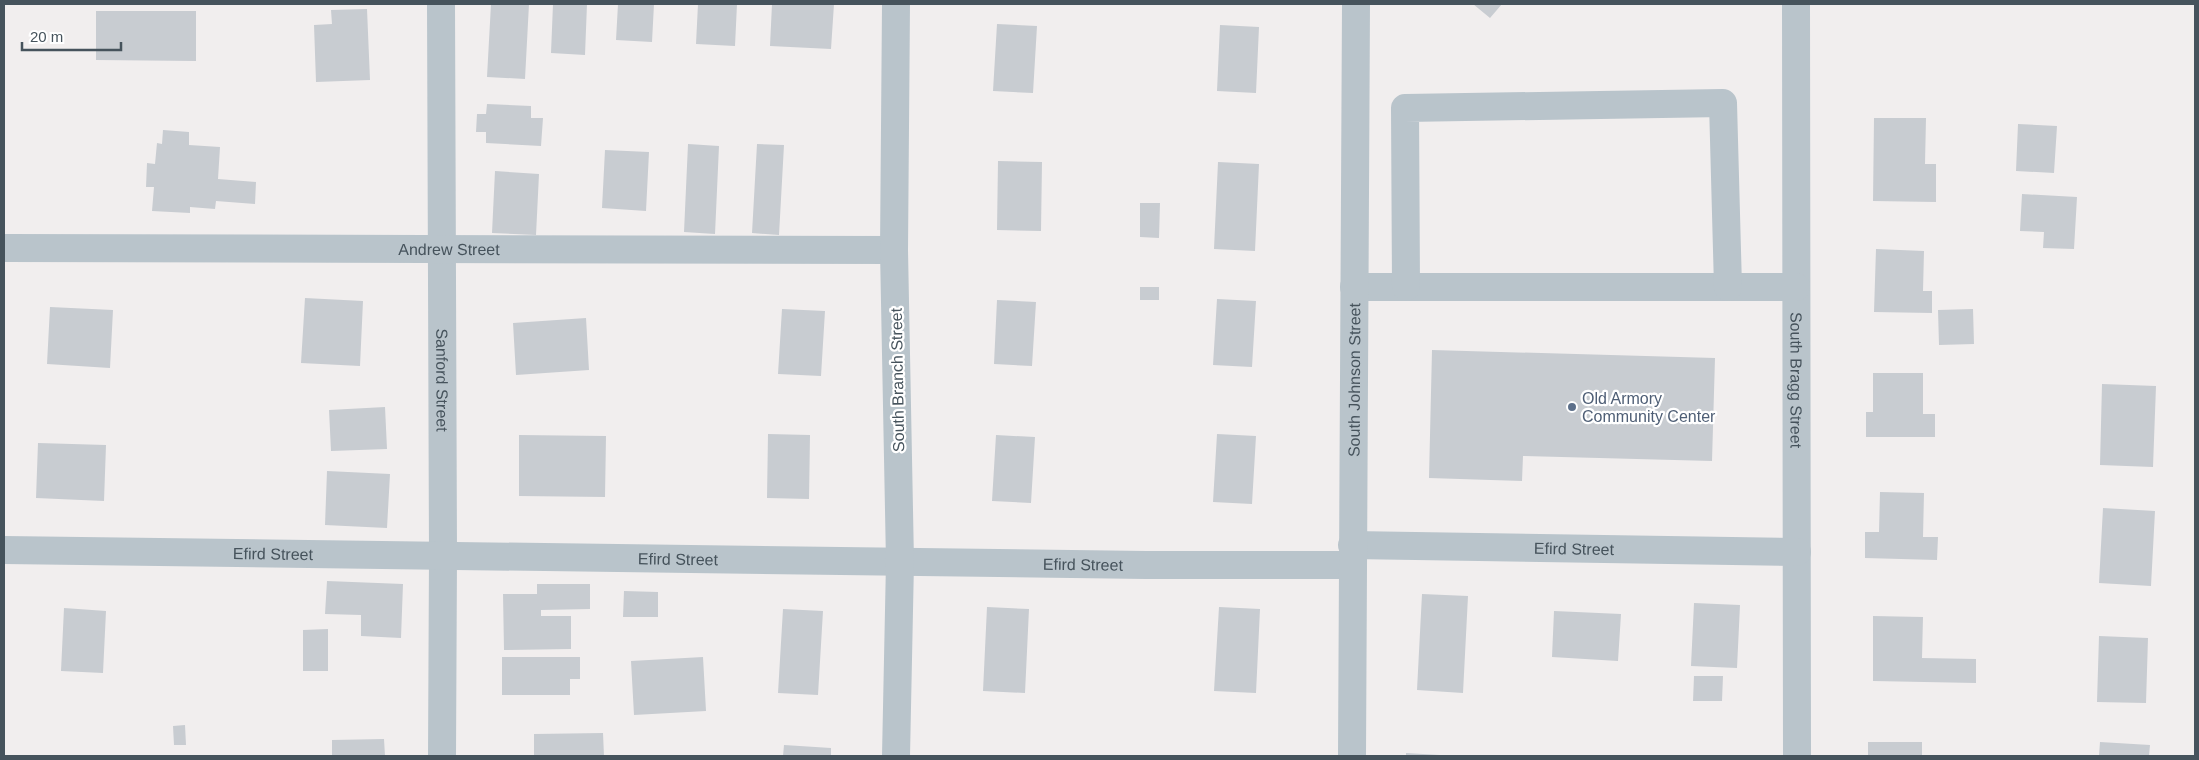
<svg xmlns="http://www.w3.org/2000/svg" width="2199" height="760" font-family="Arial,sans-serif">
  <rect width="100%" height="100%" fill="#f1eeee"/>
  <path fill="#c8ccd1" d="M491,4H529L525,79L487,77Z
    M553,4H587L585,55L551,53Z
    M618,4H654L652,42L616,40Z
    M698,4H737L735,46L696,44Z
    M772,4H834L831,49L770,46Z
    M1473,4H1502L1490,18Z
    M367,9L370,80L316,82L314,25L332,24L331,10Z
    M96,11H196V61L96,60Z
    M997,24L1037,26L1033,93L993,91Z
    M1220,25L1259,27L1256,93L1217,91Z
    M487,104L531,106V118H543L541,146L486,143V132H476L477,114H486Z
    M1874,118H1926L1925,164H1936V202L1873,201Z
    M2018,124L2057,126L2054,173L2016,171Z
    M163,130L189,132V145L220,147L218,179L256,182L255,204L216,201L215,209L190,207V213L152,211L154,187H146L147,163L155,164L157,143L162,144Z
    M688,144L719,146L715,234L684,232Z
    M757,144L784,145L779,235L752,233Z
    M605,150L649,152L646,211L602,208Z
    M998,161L1042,162L1041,231L997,230Z
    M1218,162L1259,164L1255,251L1214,249Z
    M495,171L539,174L536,235L492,233Z
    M2022,194L2077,197L2074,249L2043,248L2044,232L2020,231Z
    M1140,203H1160L1159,238L1140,237Z
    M1876,249L1924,251L1923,291H1932V313L1874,312Z
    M1140,287H1159V300H1140Z
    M305,298L363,301L360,366L301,363Z
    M1217,299L1256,301L1252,367L1213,365Z
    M997,300L1036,302L1032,366L994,364Z
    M50,307L113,310L110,368L47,364Z
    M782,309L825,311L821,376L778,374Z
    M1973,309L1974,344L1939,345L1938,310Z
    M586,318L589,370L516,375L513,323Z
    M1432,350L1715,358L1712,461L1523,456L1522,481L1429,478Z
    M1873,373H1923V414H1935V437H1866V412H1873Z
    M2102,384L2156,386L2153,467L2100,465Z
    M385,407L387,449L331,451L329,410Z
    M768,434L810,435L809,499L767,498Z
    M1217,434L1256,436L1252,504L1213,502Z
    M519,435L606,436L605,497L519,496Z
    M996,435L1035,437L1031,503L992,501Z
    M38,443L106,445L104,501L36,498Z
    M327,471L390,474L387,528L325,525Z
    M1880,492L1924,493L1923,537H1938L1937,560L1865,558V532H1879Z
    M2103,508L2155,511L2151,586L2099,583Z
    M327,581L403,584L401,638L361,636V615L325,614Z
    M537,584H590V609L541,610V616H571V649L504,650L503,594H537Z
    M624,591L658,592V617H623Z
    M1422,594L1468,596L1463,693L1417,690Z
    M1694,603L1740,605L1737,668L1691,666Z
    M987,607L1029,609L1025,693L983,691Z
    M1219,607L1260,609L1256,693L1214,691Z
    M64,608L106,611L103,673L61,671Z
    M783,609L823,611L818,695L778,693Z
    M1554,611L1621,614L1618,661L1552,657Z
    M1873,616L1923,617L1922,658L1976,659V683L1873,681Z
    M328,629V671H303V630Z
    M2099,636L2148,638L2146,703L2097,702Z
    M502,657H580V679H570V695H502Z
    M703,657L706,711L634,715L631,661Z
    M1694,676H1723L1722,701H1693Z
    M185,725L186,745H174L173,726Z
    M603,733L604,756H534V734Z
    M384,739L385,756H332V740Z
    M1868,742H1922V756H1868Z
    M2100,742L2150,745L2149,756H2099Z
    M784,745L831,748V756H783Z
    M1406,753L1440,755V756H1406Z"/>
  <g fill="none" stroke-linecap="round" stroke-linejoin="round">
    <g stroke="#b9c4cb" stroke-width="28">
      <path id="s1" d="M441,4L443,556L442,756"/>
      <path id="s2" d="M1796,4L1797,756"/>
      <path id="s3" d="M4,248L894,250"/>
      <path d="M1354,287H1796"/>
      <path d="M1406,287L1405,108L1723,103L1728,287"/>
      <path id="s4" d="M1352,545L1797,552"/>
      <path id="s5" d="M4,550L1146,565H1352"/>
      <path d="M896,756L900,562L894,250L896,4"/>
      <path id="s6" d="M1352,756L1356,4"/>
    </g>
  </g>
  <circle fill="#5c6f8a" stroke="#fff" stroke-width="2" cx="1572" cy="407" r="5"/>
  <g text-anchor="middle" stroke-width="4.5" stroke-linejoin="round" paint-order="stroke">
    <g font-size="16" fill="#46535c" stroke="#fff">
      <text dy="6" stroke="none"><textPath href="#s3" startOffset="445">Andrew Street</textPath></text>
      <text dy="6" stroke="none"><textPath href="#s1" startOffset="376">Sanford Street</textPath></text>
      <text transform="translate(897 380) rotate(-91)" y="6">South Branch Street</text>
      <text dy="6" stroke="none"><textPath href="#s6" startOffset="376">South Johnson Street</textPath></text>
      <text dy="6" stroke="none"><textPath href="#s2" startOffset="376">South Bragg Street</textPath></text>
      <text dy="6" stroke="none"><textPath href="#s4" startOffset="222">Efird Street</textPath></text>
      <text dy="6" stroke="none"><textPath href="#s5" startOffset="269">Efird Street</textPath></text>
      <text dy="6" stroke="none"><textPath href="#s5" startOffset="674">Efird Street</textPath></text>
      <text dy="6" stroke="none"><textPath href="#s5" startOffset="1079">Efird Street</textPath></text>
    </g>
    <g font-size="16" fill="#4e5e75" stroke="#fff" text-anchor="start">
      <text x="1582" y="404">Old Armory<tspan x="1582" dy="18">Community Center</tspan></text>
    </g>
  </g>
  <rect width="2199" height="760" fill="none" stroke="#46535c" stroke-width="10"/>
  <path d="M22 42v8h99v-8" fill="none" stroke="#46535c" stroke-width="2.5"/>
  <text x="30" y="42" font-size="15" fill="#46535c" stroke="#ffffff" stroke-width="4" paint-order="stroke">20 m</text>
</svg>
